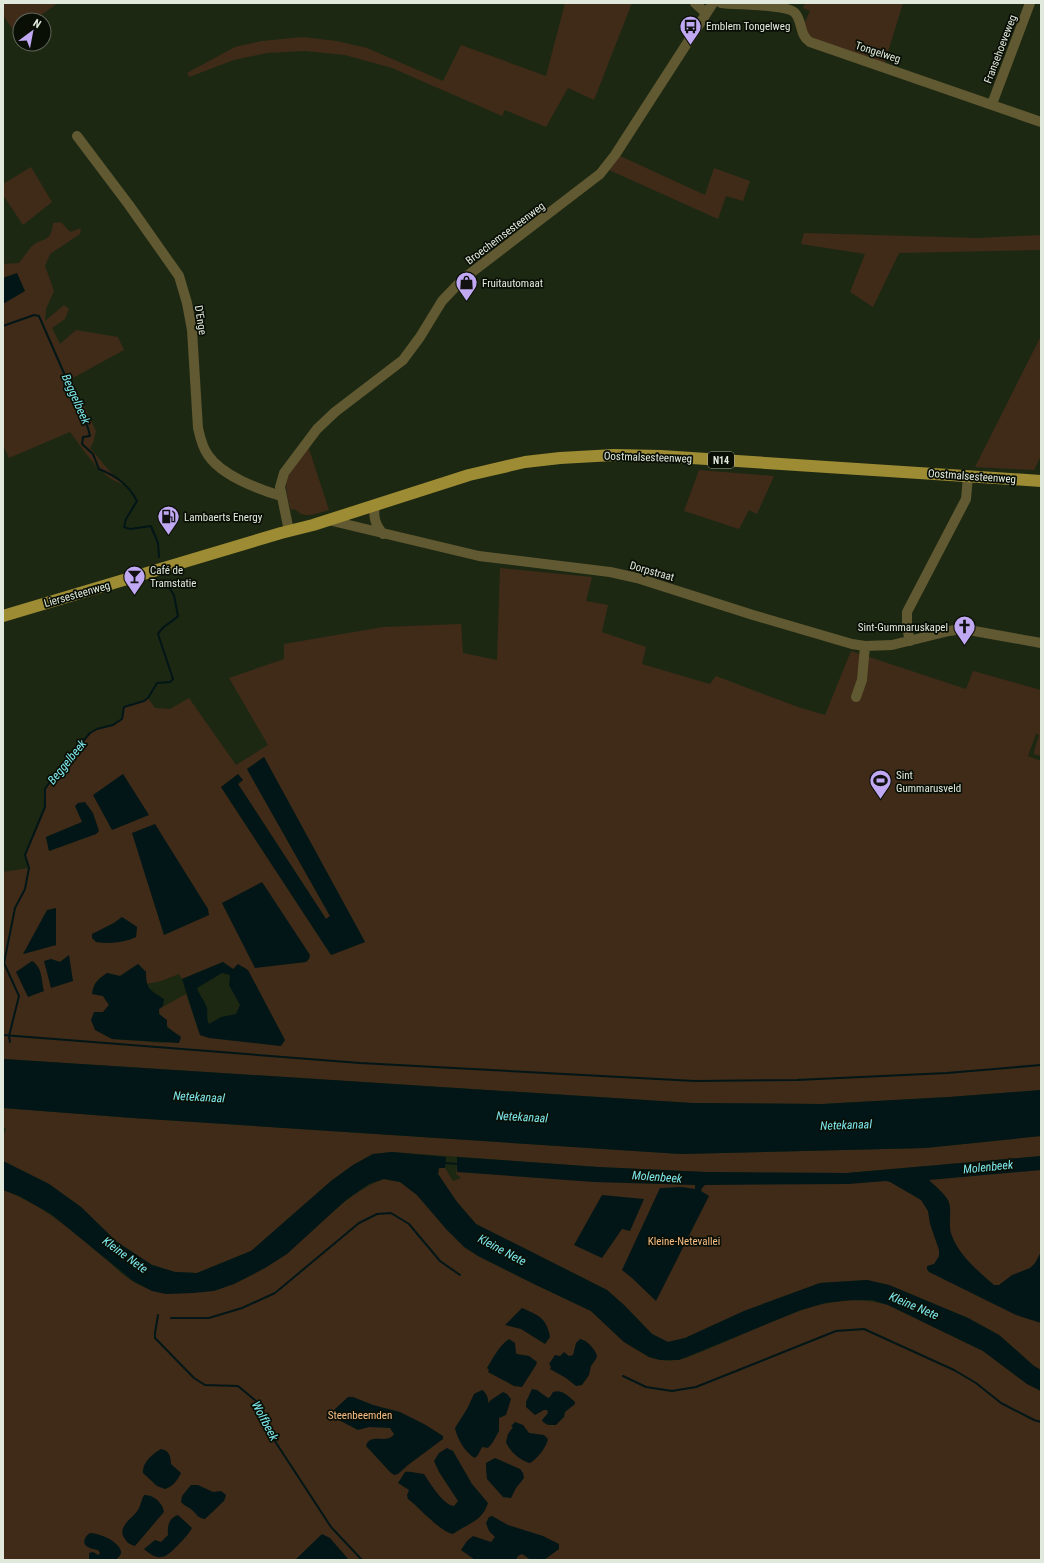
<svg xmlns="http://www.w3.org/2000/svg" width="1044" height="1563" font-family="'Roboto Condensed',sans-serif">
  <rect width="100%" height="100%" fill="#1d2813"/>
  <path fill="#3f2b18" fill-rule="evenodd" d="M3,3H58L34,20H20V29L15,33L3,15Z
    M565,3H632L594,100L568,88L546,127L505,110L502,116L392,68L345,55L305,51L267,53L234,60L189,77L187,73L235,47L262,41L302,37L337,41L367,48L443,81L461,45L546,76Z
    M805,3H903L884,65L817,40L804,33V24L810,11L803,8Z
    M618,155L705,195L714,168L750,181L743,201L726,196L718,219L609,170Z
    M31,167L52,202L23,225L3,195V184Z
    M61,222L70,232L81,228L80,234L50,254L45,266L54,291L46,309L45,321L64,305L69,309L65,319L52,328L60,344L76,330L118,337L124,350L71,379L96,431L93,443L90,448L112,474L127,485C103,482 84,450 70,432L9,458L3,445V264L19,263C23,258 27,252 31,247C42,236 51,245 53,223Z
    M804,233L978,238L1041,235V250L899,253L873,307L850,292L865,254L801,244Z
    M1041,336V456L1034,470L975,467Z
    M308,446L329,510C318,513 304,520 295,509L291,510C280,476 289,473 308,446Z
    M699,470L774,476L757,514L749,510L739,529L684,511Z
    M500,568L592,577L586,601L608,605L602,632L646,647L642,664L710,684L716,676L798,707L825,715L851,651L966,689L973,671L1041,690V756L1034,754V752L1039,735L1036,734L1028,756L1041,761V1090L949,1097L822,1104L692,1103L3,1059V872L29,868L25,855L45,807V789L56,773L90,733L97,729L113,725L122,719L124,707C132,702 141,703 148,698L155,708L170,709L189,698L236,765L268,745L229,678L284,659V644L383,627L461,624L463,653L497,660ZM264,757L365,942L331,955L221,787L243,780L238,784L326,919L330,916L247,769ZM82,822L99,831L96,834L49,851L46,837ZM222,903L306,962L255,967ZM56,908V945L23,954ZM122,917L137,927L136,936L130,940L102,929L114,923ZM69,956L51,988V959L60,962ZM223,962L233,969L281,1046L200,1035L186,994L159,1009C160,1022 171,1031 181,1037L164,1043L112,1039L94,1012H103L109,1005L103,996L107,973L120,976L138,964L146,972V984L161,981L179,974L182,979Z
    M3,1108L133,1118L681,1154L925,1148L1041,1136V1156L847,1173L705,1172L598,1167L392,1152L373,1154L353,1165L331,1181L251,1251L197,1273L175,1272L152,1265L117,1242L81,1207L49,1184L3,1161V1139L6,1128L3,1127Z
    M1041,1162V1370L1034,1366L999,1335L968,1318L889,1285L867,1280L820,1283L744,1311L685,1338L668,1342L652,1334L624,1305L607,1290L476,1224L457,1202L438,1174L439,1168H445L453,1181L461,1178L456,1174L457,1164L848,1179Z
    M384,1179L400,1182L417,1195L447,1230L478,1256L534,1284L591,1311L624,1342L649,1357L660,1360L670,1361L686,1358C711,1348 735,1338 759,1327C802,1309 841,1292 888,1305L983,1351L1027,1384L1041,1391V1560H3V1190C42,1204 72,1231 103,1257C113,1265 123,1276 134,1282C151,1292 167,1294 186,1293C244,1292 283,1255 324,1219C343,1203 361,1187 384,1179Z"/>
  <path fill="#021617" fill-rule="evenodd" d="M17,273L25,291L3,304V278Z
    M264,757L365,942L331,955L221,787L238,774L243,780L238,784L326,919L330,916L247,769Z
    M123,774L149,815L112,830L93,795Z
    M85,802L93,813L99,831L96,834L49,851L46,837L82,822L75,806L78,803Z
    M155,824L208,909L209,915L164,935L132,833Z
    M262,882L310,955L309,959L306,962L255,968L222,903Z
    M56,908V945L23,954L47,910Z
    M122,917L137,927L136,937C123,943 110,944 96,942L92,938V934L114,923Z
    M69,955L73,981L51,988L44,961L51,959L60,962Z
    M32,961C43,968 41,980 44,991L28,997L16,972Z
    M223,962L233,969L238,964L248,970L285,1040L281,1046L209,1038L200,1035L182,979ZM222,973L230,975L229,985L240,1005L236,1014L221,1017L209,1024C206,1018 208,1014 207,1008C205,1001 199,995 197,988Z
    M138,964L146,972C146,989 150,990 164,999L163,1006L159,1009V1014L167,1020V1027L181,1037L179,1043L112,1039L95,1030L91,1020L94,1012H103L109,1005L103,996L92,994C93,983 98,979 107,973L120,976Z
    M3,1059L692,1103L822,1104L949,1097L1041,1090V1136L925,1148L681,1154L133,1118L3,1108Z
    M392,1152L446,1157L445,1168H439L438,1174L457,1202L476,1224L607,1290L624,1305L652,1334L668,1342L685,1338L744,1311L820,1283L867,1280L889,1285L968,1318L999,1335L1034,1366L1041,1370V1391L1027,1384L983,1351L888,1305L872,1300H851L825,1303L801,1310L679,1360H660L649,1357L624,1342L591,1311L534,1284L478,1256L464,1247L447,1230L417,1195L400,1182L384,1179L369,1184L346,1200L287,1254L265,1268L234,1284L214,1291L192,1293L166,1294L152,1291L133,1281L51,1214L19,1196L3,1190V1161L49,1184L81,1207L117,1242L152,1265L175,1272L197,1273L251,1251L331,1181L353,1165L373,1154Z
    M1041,1156V1170L929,1180C935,1186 943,1192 948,1200C953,1210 947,1225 952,1236C959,1255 978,1271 994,1285H999L1012,1275L1030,1268L1035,1263L1041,1252V1323L1016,1315L929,1272L927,1269V1266L934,1264L939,1256V1250L930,1224L928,1211L921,1200L890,1182L886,1181L848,1184L705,1185L702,1188L701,1191L709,1196L656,1301L632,1278L622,1270L660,1188L681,1187L695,1189V1185L594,1182L457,1172V1157L598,1167L705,1172L847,1173Z
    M602,1195L644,1199L630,1231L622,1229L602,1258L574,1245Z
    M522,1308C538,1315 547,1318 550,1337L545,1344L521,1329L505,1325Z
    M509,1339L515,1343L516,1353L517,1354L529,1356L537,1362L536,1365L522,1387L514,1386L488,1372L489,1370L487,1368C493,1358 499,1346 509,1339Z
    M580,1339C587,1340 595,1349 597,1356L596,1359L591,1366L589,1375L582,1385L576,1386L566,1378L550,1369L551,1367L549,1364L555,1355L560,1356L564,1352L569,1356L573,1355L576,1343Z
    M532,1389L537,1390L548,1398L550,1397L553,1392C562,1389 568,1396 575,1402V1404L565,1412L564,1417L556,1425H548L543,1422L542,1420L548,1413L547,1410H544L535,1415L526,1407V1402Z
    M482,1390C486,1392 489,1399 488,1403L491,1400L503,1392L507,1394L511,1399L506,1415L499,1418V1431L493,1442L488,1448L482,1447L478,1455L475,1458C465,1453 457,1438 455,1428L467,1409L474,1394Z
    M348,1397H353L373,1405L400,1412L424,1424L443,1436V1439L408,1465L398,1474L394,1475L390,1472L366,1446C370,1432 388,1445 394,1434L390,1428L369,1427L358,1430L333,1417L335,1409Z
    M515,1422L523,1425L529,1433L544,1435L548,1439C546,1448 537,1459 530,1463C521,1461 509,1451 506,1442L508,1434L513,1427L511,1426Z
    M447,1448L453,1451L472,1484L488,1503C482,1522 468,1523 453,1534C439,1531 420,1508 408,1499L407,1495L409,1490L398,1483L405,1472C411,1471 418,1474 424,1474C430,1483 443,1505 454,1506L458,1501L439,1472L434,1461L439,1453Z
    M161,1449C169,1450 171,1457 171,1464L181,1473C178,1480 172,1487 165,1489L157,1486L143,1473C142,1463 152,1454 161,1449Z
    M495,1458L520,1469L523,1473L524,1478L516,1488L511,1498L503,1497L487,1479L486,1469V1463Z
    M191,1485H198L213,1492L221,1491L226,1495L224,1501L205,1519C197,1518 197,1514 192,1510C189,1507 184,1506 181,1502L182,1496Z
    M144,1495C153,1494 163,1503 164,1512C154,1523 145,1535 135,1546C131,1545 127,1543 125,1539C116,1527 132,1519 138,1510C141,1505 141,1500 144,1495Z
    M178,1515L192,1528C188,1535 183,1540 178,1545C165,1559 159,1562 144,1549L155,1540L161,1542L168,1535C167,1526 169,1518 178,1515Z
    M492,1516L508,1525L543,1536L559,1544V1549L544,1560H531L522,1554L518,1556L516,1560H475L461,1550L467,1541L473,1536L491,1542L495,1537L489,1531L486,1523L489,1517Z
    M90,1533C101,1534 117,1540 121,1551V1554L116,1560H89V1553L93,1552L98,1555L100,1553L98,1550C95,1549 91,1549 88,1547C81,1544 85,1536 90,1533Z
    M322,1534L330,1538L349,1560H295Z"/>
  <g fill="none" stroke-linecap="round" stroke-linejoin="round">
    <path stroke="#021617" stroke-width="2" d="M3,326L34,315L39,316L88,428L90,436L83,437L82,444L93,454L99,469C116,476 128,484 137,501L126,519L124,527L130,529L151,526L158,543L159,557
      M3,1035L360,1063L695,1081L797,1080L947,1073L1041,1065
      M10,1042L9,1036L19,996L4,963L15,908L25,889L29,868L25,855L45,807V789L56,773L90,733L97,729L113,725L122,719L124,707L144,701L148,698L157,683L170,682L173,679L158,634C162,626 171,623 178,616L174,595L166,583
      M444,1163L459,1164
      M158,1315L155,1333V1338L194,1378L205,1385L238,1386L256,1401L267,1429L331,1527L362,1560
      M171,1318H209L242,1308L275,1293L359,1223L377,1214L391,1213L409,1224L440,1261L460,1275
      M623,1376L646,1387L672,1391L696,1387L836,1331L864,1329L954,1370L976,1383L1001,1403L1034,1420L1041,1422"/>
    <path stroke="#605931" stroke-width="10" d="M695,3L706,13
      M721,3C735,5 787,4 795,13C803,22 799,35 810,42L1041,122
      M992,104L1030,3
      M77,136L129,205L179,276L187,303L192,330L198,428C200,437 202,447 208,455C221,475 258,489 281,496
      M375,505C373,517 375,524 383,534
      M328,520L479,556L610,572L637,578L753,615L852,644L865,646L892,645L949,631L963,629L1041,643
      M289,531L280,487L284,473L317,429L335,412L403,360L420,337L442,301L463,279L600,174L615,155L713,3
      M910,641L907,628V612L966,499L968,476
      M856,697L862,680L865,646"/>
    <path stroke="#9d8c33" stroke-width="12" d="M3,616L281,533L313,525L469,475L525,462L560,458L614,455L661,456L1041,481"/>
  </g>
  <defs>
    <symbol id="bus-pin" viewBox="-11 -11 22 30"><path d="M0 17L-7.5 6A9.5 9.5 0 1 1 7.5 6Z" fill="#c0a8f3" stroke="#0a0f06"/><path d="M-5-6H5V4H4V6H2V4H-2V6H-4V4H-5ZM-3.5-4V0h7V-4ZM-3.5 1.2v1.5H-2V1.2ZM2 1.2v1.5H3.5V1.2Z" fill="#111"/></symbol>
    <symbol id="shop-pin" viewBox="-11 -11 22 30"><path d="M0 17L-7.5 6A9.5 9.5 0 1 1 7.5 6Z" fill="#c0a8f3" stroke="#0a0f06"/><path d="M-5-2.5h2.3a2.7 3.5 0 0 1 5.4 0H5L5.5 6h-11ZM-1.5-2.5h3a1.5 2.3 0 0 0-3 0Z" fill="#111"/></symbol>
    <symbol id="fuel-pin" viewBox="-11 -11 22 30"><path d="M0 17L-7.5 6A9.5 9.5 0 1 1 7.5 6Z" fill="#c0a8f3" stroke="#0a0f06"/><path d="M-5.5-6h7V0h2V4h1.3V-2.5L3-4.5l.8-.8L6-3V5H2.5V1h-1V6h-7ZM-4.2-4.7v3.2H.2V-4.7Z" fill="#111"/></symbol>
    <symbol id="bar-pin" viewBox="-11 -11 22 30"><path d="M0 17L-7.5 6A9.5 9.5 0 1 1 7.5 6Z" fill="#c0a8f3" stroke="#0a0f06"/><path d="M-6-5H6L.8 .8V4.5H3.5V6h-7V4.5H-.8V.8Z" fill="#111"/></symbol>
    <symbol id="church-pin" viewBox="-11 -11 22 30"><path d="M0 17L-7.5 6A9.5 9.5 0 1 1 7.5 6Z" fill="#c0a8f3" stroke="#0a0f06"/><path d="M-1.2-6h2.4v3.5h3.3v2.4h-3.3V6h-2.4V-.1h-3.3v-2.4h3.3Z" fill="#111"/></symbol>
    <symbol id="stadium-pin" viewBox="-11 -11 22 30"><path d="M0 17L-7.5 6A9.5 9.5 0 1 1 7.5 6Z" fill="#c0a8f3" stroke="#0a0f06"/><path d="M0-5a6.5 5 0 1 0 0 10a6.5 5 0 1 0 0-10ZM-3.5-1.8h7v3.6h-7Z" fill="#111"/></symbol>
  </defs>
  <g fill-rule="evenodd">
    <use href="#bus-pin" x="678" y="14" width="25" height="34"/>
    <use href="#shop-pin" x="454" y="270" width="25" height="34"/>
    <use href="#fuel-pin" x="156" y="504" width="25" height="34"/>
    <use href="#bar-pin" x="122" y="564" width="25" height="34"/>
    <use href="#church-pin" x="952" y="614" width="25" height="34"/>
    <use href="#stadium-pin" x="868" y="768" width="25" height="34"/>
  </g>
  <g text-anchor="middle" stroke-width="3.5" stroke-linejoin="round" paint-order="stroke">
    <rect fill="#0a0f06" stroke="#a0a89c" stroke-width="1" x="708" y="452" width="26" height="16" rx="3"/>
    <g font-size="10" font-weight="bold" fill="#e1e9dc">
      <text x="721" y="464">N14</text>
    </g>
    <g font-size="11" fill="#e1e9dc" stroke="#0a0f06" text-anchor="start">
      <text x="706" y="30">Emblem Tongelweg</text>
      <text x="482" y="287">Fruitautomaat</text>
      <text x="184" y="521">Lambaerts Energy</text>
      <text x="150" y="574">Café de<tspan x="150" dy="13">Tramstatie</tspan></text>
      <text x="948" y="631" text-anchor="end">Sint-Gummaruskapel</text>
      <text x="896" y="779">Sint<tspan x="896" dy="13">Gummarusveld</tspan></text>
    </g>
    <g font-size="11" fill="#e1e9dc" stroke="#0a0f06">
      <text transform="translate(1000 49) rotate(-69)" y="4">Fransehoeveweg</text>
      <text transform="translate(878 52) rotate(18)" y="4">Tongelweg</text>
      <text transform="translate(505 233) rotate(-37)" y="4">Broechemsesteenweg</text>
      <text transform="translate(201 320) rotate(81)" y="4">D'Enge</text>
      <text transform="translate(648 457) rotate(2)" y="4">Oostmalsesteenweg</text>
      <text transform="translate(972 476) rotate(4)" y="4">Oostmalsesteenweg</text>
      <text transform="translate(652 571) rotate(16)" y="4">Dorpstraat</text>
      <text transform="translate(77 594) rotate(-16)" y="4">Liersesteenweg</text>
    </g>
    <g font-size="11" fill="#f7bd84" stroke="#0a0f06">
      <text x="684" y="1245">Kleine-Netevallei</text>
      <text x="360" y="1419">Steenbeemden</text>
    </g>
    <g font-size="12" font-style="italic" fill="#7ee9ed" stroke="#0a0f06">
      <text transform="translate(76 399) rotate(66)" y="4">Beggelbeek</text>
      <text transform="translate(67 762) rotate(-51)" y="4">Beggelbeek</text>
      <text transform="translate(199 1097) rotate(3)" y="4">Netekanaal</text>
      <text transform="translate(522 1117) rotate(3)" y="4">Netekanaal</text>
      <text transform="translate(846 1125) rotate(-2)" y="4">Netekanaal</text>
      <text transform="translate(988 1167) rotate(-6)" y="4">Molenbeek</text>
      <text transform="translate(657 1177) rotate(4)" y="4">Molenbeek</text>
      <text transform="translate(502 1250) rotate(28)" y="4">Kleine Nete</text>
      <text transform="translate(125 1255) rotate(36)" y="4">Kleine Nete</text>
      <text transform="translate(914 1306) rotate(23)" y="4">Kleine Nete</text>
      <text transform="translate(265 1421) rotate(62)" y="4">Wolfbeek</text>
    </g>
  </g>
  <rect width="1044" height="1563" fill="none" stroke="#e1e9dc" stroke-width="8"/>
  <g transform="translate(32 32) rotate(32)"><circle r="19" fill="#0a0f06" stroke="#60665c"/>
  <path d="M0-3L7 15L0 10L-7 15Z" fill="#c0a8f3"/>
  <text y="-6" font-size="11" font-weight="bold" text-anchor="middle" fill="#e1e9dc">N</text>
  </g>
</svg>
